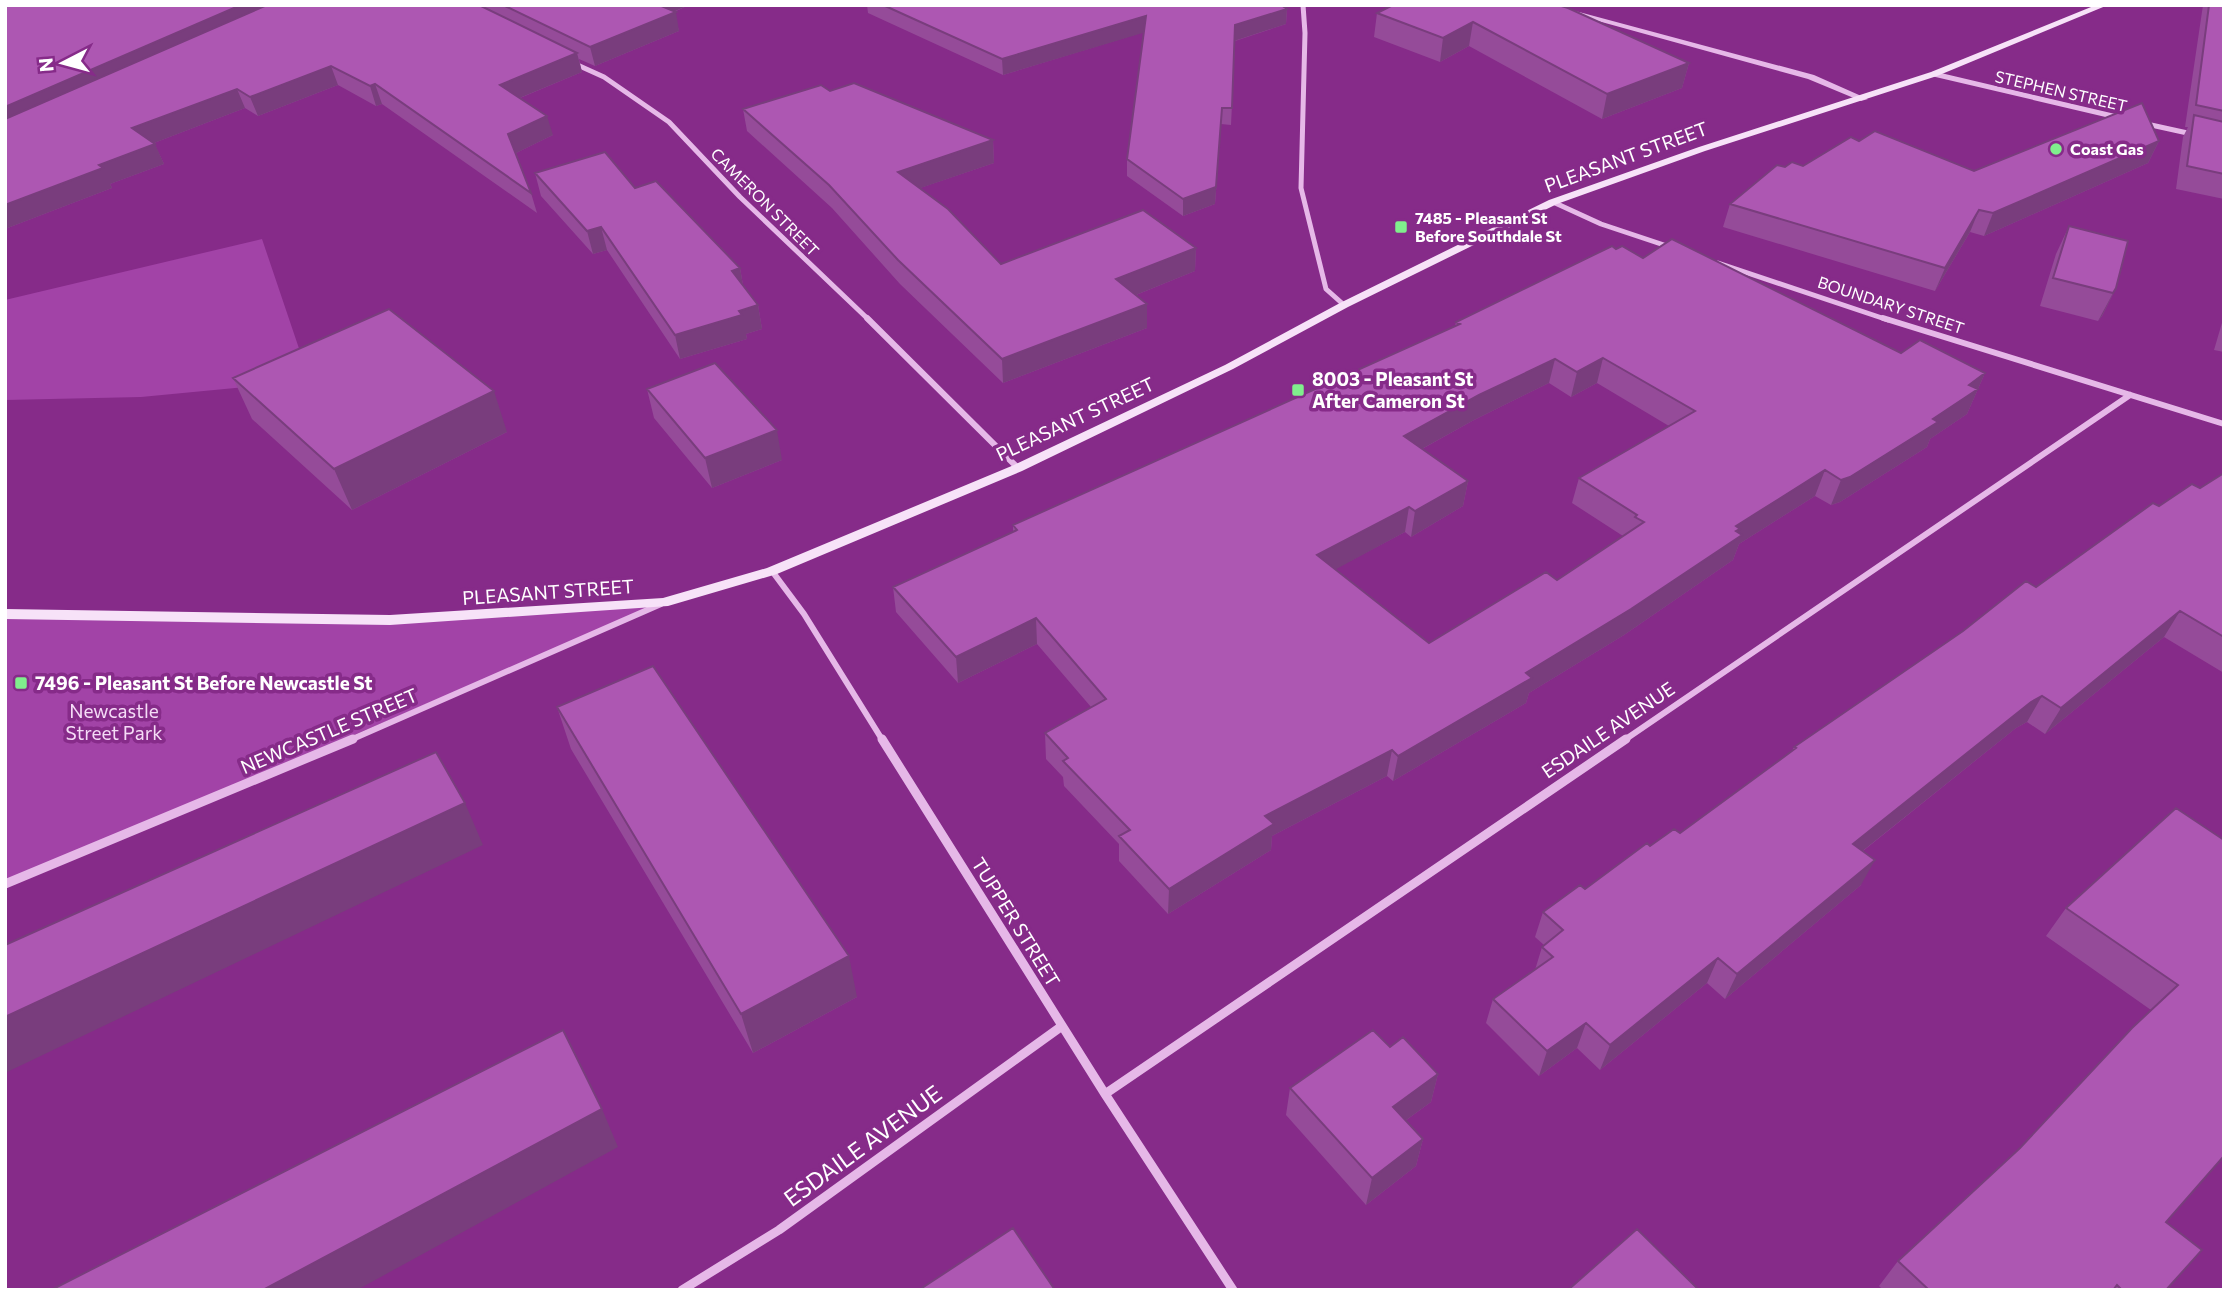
<svg xmlns="http://www.w3.org/2000/svg" width="2229" height="1295" font-family="Commissioner,sans-serif">
  <rect width="100%" height="100%" fill="#862b89"/>
  <path fill="#a243a7" d="M262,239L310,381L141,397L5,400V300Z
    M663,603L5,884V614L390,620Z"/>
  <g fill="none" stroke-linecap="round" stroke-linejoin="round">
    <path stroke="#e6b8e8" stroke-width="5" d="M1303,5L1305,33L1301,188L1326,289L1344,305
      M573,63L604,77L669,122L740,197L869,320
      M1934,74L2121,118
      M2142,123L2192,134
      M1553,202L1601,224L1670,247
      M1718,263L1888,320"/>
    <path stroke="#e6b8e8" stroke-width="6" d="M867,318L1018,468
      M1883,318L2224,424
      M772,571L804,614L883,741
      M348,741L661,604
      M1623,741L2130,395"/>
    <path stroke="#e6b8e8" stroke-width="9" d="M882,739L1105,1094L1233,1290
      M5,884L353,739
      M1105,1094L1626,739
      M682,1290L779,1230L1062,1026"/>
    <path fill="#e6b8e8" fill-rule="evenodd" d="M1540,5H1553L1814,75L1868,99L1861,101L1808,79Z"/>
    <path fill="#f7e2f8" fill-rule="evenodd" d="M2096,5H2108L1937,76L1705,151L1557,204L1348,307L1233,369L1022,471L777,574L668,606L390,625L5,619V609L390,615L663,598L767,568L1014,465L1225,365L1340,303L1549,200L1699,147L1931,72Z"/>
  </g>
  <path fill="#954b99" fill-rule="evenodd" d="M5,5H689L674,12L679,31L595,66L579,59L582,72L520,98L553,135L516,153L531,193L537,213L382,104L376,106L338,85L258,116L245,108L154,143L164,164L110,184L112,188L5,229Z
    M867,5H1281L1287,9L1286,24L1235,41L1231,125L1221,124L1215,204L1183,216L1127,176V159L1144,32L1003,75L868,13Z
    M1393,5L1689,63L1682,88L1602,119L1469,46L1440,62L1374,37L1377,13Z
    M2203,5H2224V199L2176,189L2183,137L2188,127H2185Z
    M830,91L993,140L994,163L920,188L1001,264L1196,248L1195,271L1136,295L1147,328L1003,383L900,284L832,208L747,131L743,109Z
    M1859,141L1974,171L2159,141L2148,163L1984,236L1970,232L1935,291L1723,227L1730,204L1785,167L1803,166Z
    M535,173L635,188L740,268L743,285L758,305L762,329L746,334L747,339L680,359L607,250L593,254L541,196Z
    M2069,226L2116,288L2102,316L2098,321L2040,306L2056,254Z
    M1616,249L1901,353L1985,373L1967,414L1930,439L1927,447L1840,502L1831,505L1815,496L1739,544L1733,560L1624,635L1529,693L1526,703L1393,781L1387,776L1272,836L1271,850L1168,914L1119,861V844L1064,786L1063,777L1046,759L1045,733L1091,707L1037,644L958,683L896,612L893,587L1013,532V525L1455,326L1456,322ZM1549,383L1571,397L1597,383L1669,426L1579,478L1572,503L1623,536L1557,580L1429,643L1335,569L1405,532L1411,537L1463,506L1468,481L1422,449L1474,420Z
    M2224,316V352L2214,350Z
    M233,378L507,432L352,510L252,419Z
    M647,389L782,460L712,488L654,418Z
    M2224,473V673L2164,637L2045,734L2027,722L2016,728L1863,851L1861,885L1725,999L1707,983L1600,1070L1577,1048L1539,1076L1486,1023L1493,999L1535,970L1542,947L1544,945L1535,937L1543,912L1585,889L1650,846L1680,833L1792,751L1794,747L2159,506L2200,488Z
    M557,707L857,997L753,1053L571,749Z
    M2224,840L2166,1222V1290H1883L1879,1286L1898,1261L2020,1148L2151,1010L2046,936L2066,908Z
    M1390,1047L1438,1074L1431,1102L1405,1121L1423,1139L1416,1166L1366,1205L1286,1115L1290,1088Z"/>
  <path fill="#793d7d" d="M241,5H290L5,131V107Z
    M651,5H689L654,20Z
    M1287,9L1286,24L1234,41L1235,25Z
    M676,12L679,31L595,66L590,47Z
    M1146,16V32L1003,75L1002,59Z
    M1473,22L1469,46L1440,62L1443,38Z
    M577,53L582,72L505,104L500,85Z
    M1689,63L1682,88L1602,119L1607,94Z
    M331,66L338,85L258,116L250,97Z
    M375,84L382,104L376,106L370,86Z
    M237,89L245,108L141,148L132,128Z
    M547,116L553,135L514,154L508,134Z
    M1221,124L1215,204L1183,216V199Z
    M993,140L994,163L900,195L898,172Z
    M2159,141L2148,163L1984,236L1993,213Z
    M155,144L164,164L110,184L112,188L5,229V205L99,165Z
    M1979,210L1970,232L1935,291L1945,268Z
    M601,227L607,250L593,254L587,231Z
    M1196,248L1195,271L1116,303V279Z
    M740,268L744,291L732,271Z
    M2116,288L2102,316L2098,321L2113,293Z
    M1147,304V328L1003,383L1002,359Z
    M758,305L762,329L746,334L747,339L680,359L675,335L739,311Z
    M1603,358L1597,383L1571,397L1577,372Z
    M1555,359L1549,383L1474,420L1400,461L1404,436L1479,395Z
    M1985,373L1967,414L1930,439L1927,447L1840,502L1831,505L1841,480L1933,419L1969,385Z
    M494,391L507,432L352,510L334,469Z
    M777,430L782,460L712,488L705,458Z
    M1825,470L1815,496L1739,544L1733,560L1624,635L1529,693L1526,703L1393,781L1398,756L1526,673L1736,526Z
    M1468,481L1463,506L1411,537L1415,511Z
    M1409,507L1405,532L1314,581L1317,555Z
    M2180,611L2164,637L2045,734L2061,708Z
    M1036,618L1037,644L958,683L956,657Z
    M2042,696L2027,722L2016,728L1840,869L1853,844L2031,702Z
    M1392,750L1387,776L1272,836L1271,850L1168,914L1169,889L1265,816Z
    M465,803L483,845L5,1073V1017Z
    M1875,860L1861,885L1725,999L1737,974Z
    M849,956L857,997L753,1053L741,1014Z
    M1718,958L1707,983L1600,1070L1610,1045Z
    M1586,1023L1577,1048L1539,1076L1547,1051Z
    M1438,1074L1431,1102L1387,1134L1393,1107Z
    M602,1109L618,1147L357,1290H263Z
    M1423,1139L1416,1166L1366,1205L1372,1178Z"/>
  <path fill="#ad57b2" stroke="#793d7d" stroke-width="2" fill-rule="evenodd" d="M5,5H241L5,107Z
    M267,5H479L577,53L500,85L547,116L508,134L531,193L375,84L370,86L331,66L250,97L237,89L132,128L155,144L99,165L103,168L5,205V119Z
    M503,5H659L676,12L590,47Z
    M883,5H1281L1287,9L1235,25L1232,108H1222L1216,187L1183,199L1127,159L1146,16L1002,59Z
    M1393,5H1558L1568,8L1689,63L1607,94L1473,22L1443,38L1377,13Z
    M2209,5H2224V111L2196,105Z
    M854,83L993,140L898,172L948,209L1001,264L1143,210L1196,248L1116,279L1147,304L1002,359L898,260L829,185L743,109L821,85L830,91Z
    M2142,103L2159,141L1993,213L1979,210L1945,268L1730,204L1777,165L1785,167L1792,162L1803,166L1851,137L1859,141L1875,131L1974,171Z
    M2194,115L2224,122V174L2187,166Z
    M605,152L635,188L656,181L740,268L732,271L758,305L739,311L742,315L675,335L601,227L587,231L535,173Z
    M2069,226L2128,241L2116,288L2113,293L2053,278Z
    M1672,239L1901,353L1920,340L1985,373L1969,385L1978,389L1933,419L1938,422L1850,477L1841,480L1825,470L1736,526L1740,529L1736,531L1742,535L1631,609L1526,673L1532,678L1398,756L1392,750L1265,816L1274,824L1169,889L1119,836L1130,830L1063,761L1068,758L1045,733L1106,699L1036,618L956,657L893,587L1017,530L1013,525L1460,324L1456,322L1612,246L1616,249L1622,246L1643,258ZM1603,358L1695,411L1579,478L1637,515L1635,517L1644,522L1557,580L1546,572L1429,643L1317,555L1409,507L1415,511L1468,481L1404,436L1479,395L1555,359L1577,372Z
    M389,309L494,391L334,469L233,378Z
    M715,363L777,430L705,458L647,389Z
    M2224,473V637L2180,611L2061,708L2042,696L2031,702L1853,844L1875,860L1737,974L1718,958L1610,1045L1586,1023L1547,1051L1493,999L1553,957L1542,947L1563,930L1543,912L1580,885L1585,889L1647,843L1650,846L1674,829L1680,833L1796,748L1794,747L1963,631L2026,581L2036,587L2153,503L2159,506L2192,484L2200,488Z
    M653,666L849,956L741,1014L557,707Z
    M436,752L465,803L5,1017V945Z
    M2176,808L2224,840V1156L2166,1222L2202,1250L2166,1290H2122L2117,1285L2113,1290H1929L1898,1261L2020,1148L2132,1028L2178,985L2066,908Z
    M563,1030L602,1109L263,1290H51Z
    M1373,1030L1390,1047L1403,1037L1438,1074L1393,1107L1423,1139L1372,1178L1290,1088Z
    M1013,1228L1055,1290H919Z
    M1637,1229L1699,1290H1568Z"/>
  <g fill="#80ee8d" stroke="#862b89" stroke-width="2.5">
    <circle cx="2056" cy="149" r="7"/>
    <rect x="1394" y="220" width="14" height="14" rx="3.5"/>
    <rect x="1291" y="383" width="14" height="14" rx="3.5"/>
    <rect x="14" y="676" width="14" height="14" rx="3.5"/>
  </g>
  <g text-anchor="middle" stroke-width="7" stroke-linejoin="round" paint-order="stroke">
    <g font-size="16" fill="#fff" stroke="#862b89">
      <text transform="translate(2061 91) rotate(13)" y="6">STEPHEN STREET</text>
      <text transform="translate(765 202) rotate(45)" y="6">CAMERON STREET</text>
      <text transform="translate(1891 305) rotate(18)" y="6">BOUNDARY STREET</text>
    </g>
    <g font-size="16" font-weight="bold" fill="#fff" stroke="#862b89" text-anchor="start">
      <text x="2070" y="155">Coast Gas</text>
      <text x="1415" y="224">7485 - Pleasant St<tspan x="1415" dy="18">Before Southdale St</tspan></text>
    </g>
    <g font-size="19" fill="#fff" stroke="#862b89">
      <text transform="translate(1626 157) rotate(-20)" y="7">PLEASANT STREET</text>
      <text transform="translate(1075 419) rotate(-25)" y="7">PLEASANT STREET</text>
      <text transform="translate(548 592) rotate(-4)" y="7">PLEASANT STREET</text>
      <text transform="translate(1608 730) rotate(-34)" y="7">ESDAILE AVENUE</text>
      <text transform="translate(329 731) rotate(-23)" y="7">NEWCASTLE STREET</text>
      <text transform="translate(1016 922) rotate(58)" y="7">TUPPER STREET</text>
    </g>
    <g font-size="19" font-weight="bold" fill="#fff" stroke="#862b89" text-anchor="start">
      <text x="1312" y="386">8003 - Pleasant St<tspan x="1312" dy="22">After Cameron St</tspan></text>
      <text x="35" y="690">7496 - Pleasant St Before Newcastle St</text>
    </g>
    <g font-size="19" fill="#f5dcf7" stroke="#862b89">
      <text x="114" y="718">Newcastle<tspan x="114" dy="22">Street Park</tspan></text>
    </g>
    <g font-size="23" fill="#fff" stroke="#862b89">
      <text transform="translate(863 1146) rotate(-36)" y="8">ESDAILE AVENUE</text>
    </g>
  </g>
  <rect width="2229" height="1295" fill="none" stroke="#ffffff" stroke-width="14"/>
  <g transform="translate(63 63) rotate(264)" stroke="#862b89" stroke-width="5" paint-order="stroke">
  <path d="M0-5L12 26L0 18L-12 26Z" fill="#ffffff"/>
  <text y="-10" font-size="19" font-weight="bold" text-anchor="middle" fill="#ffffff">N</text>
  </g>
</svg>
